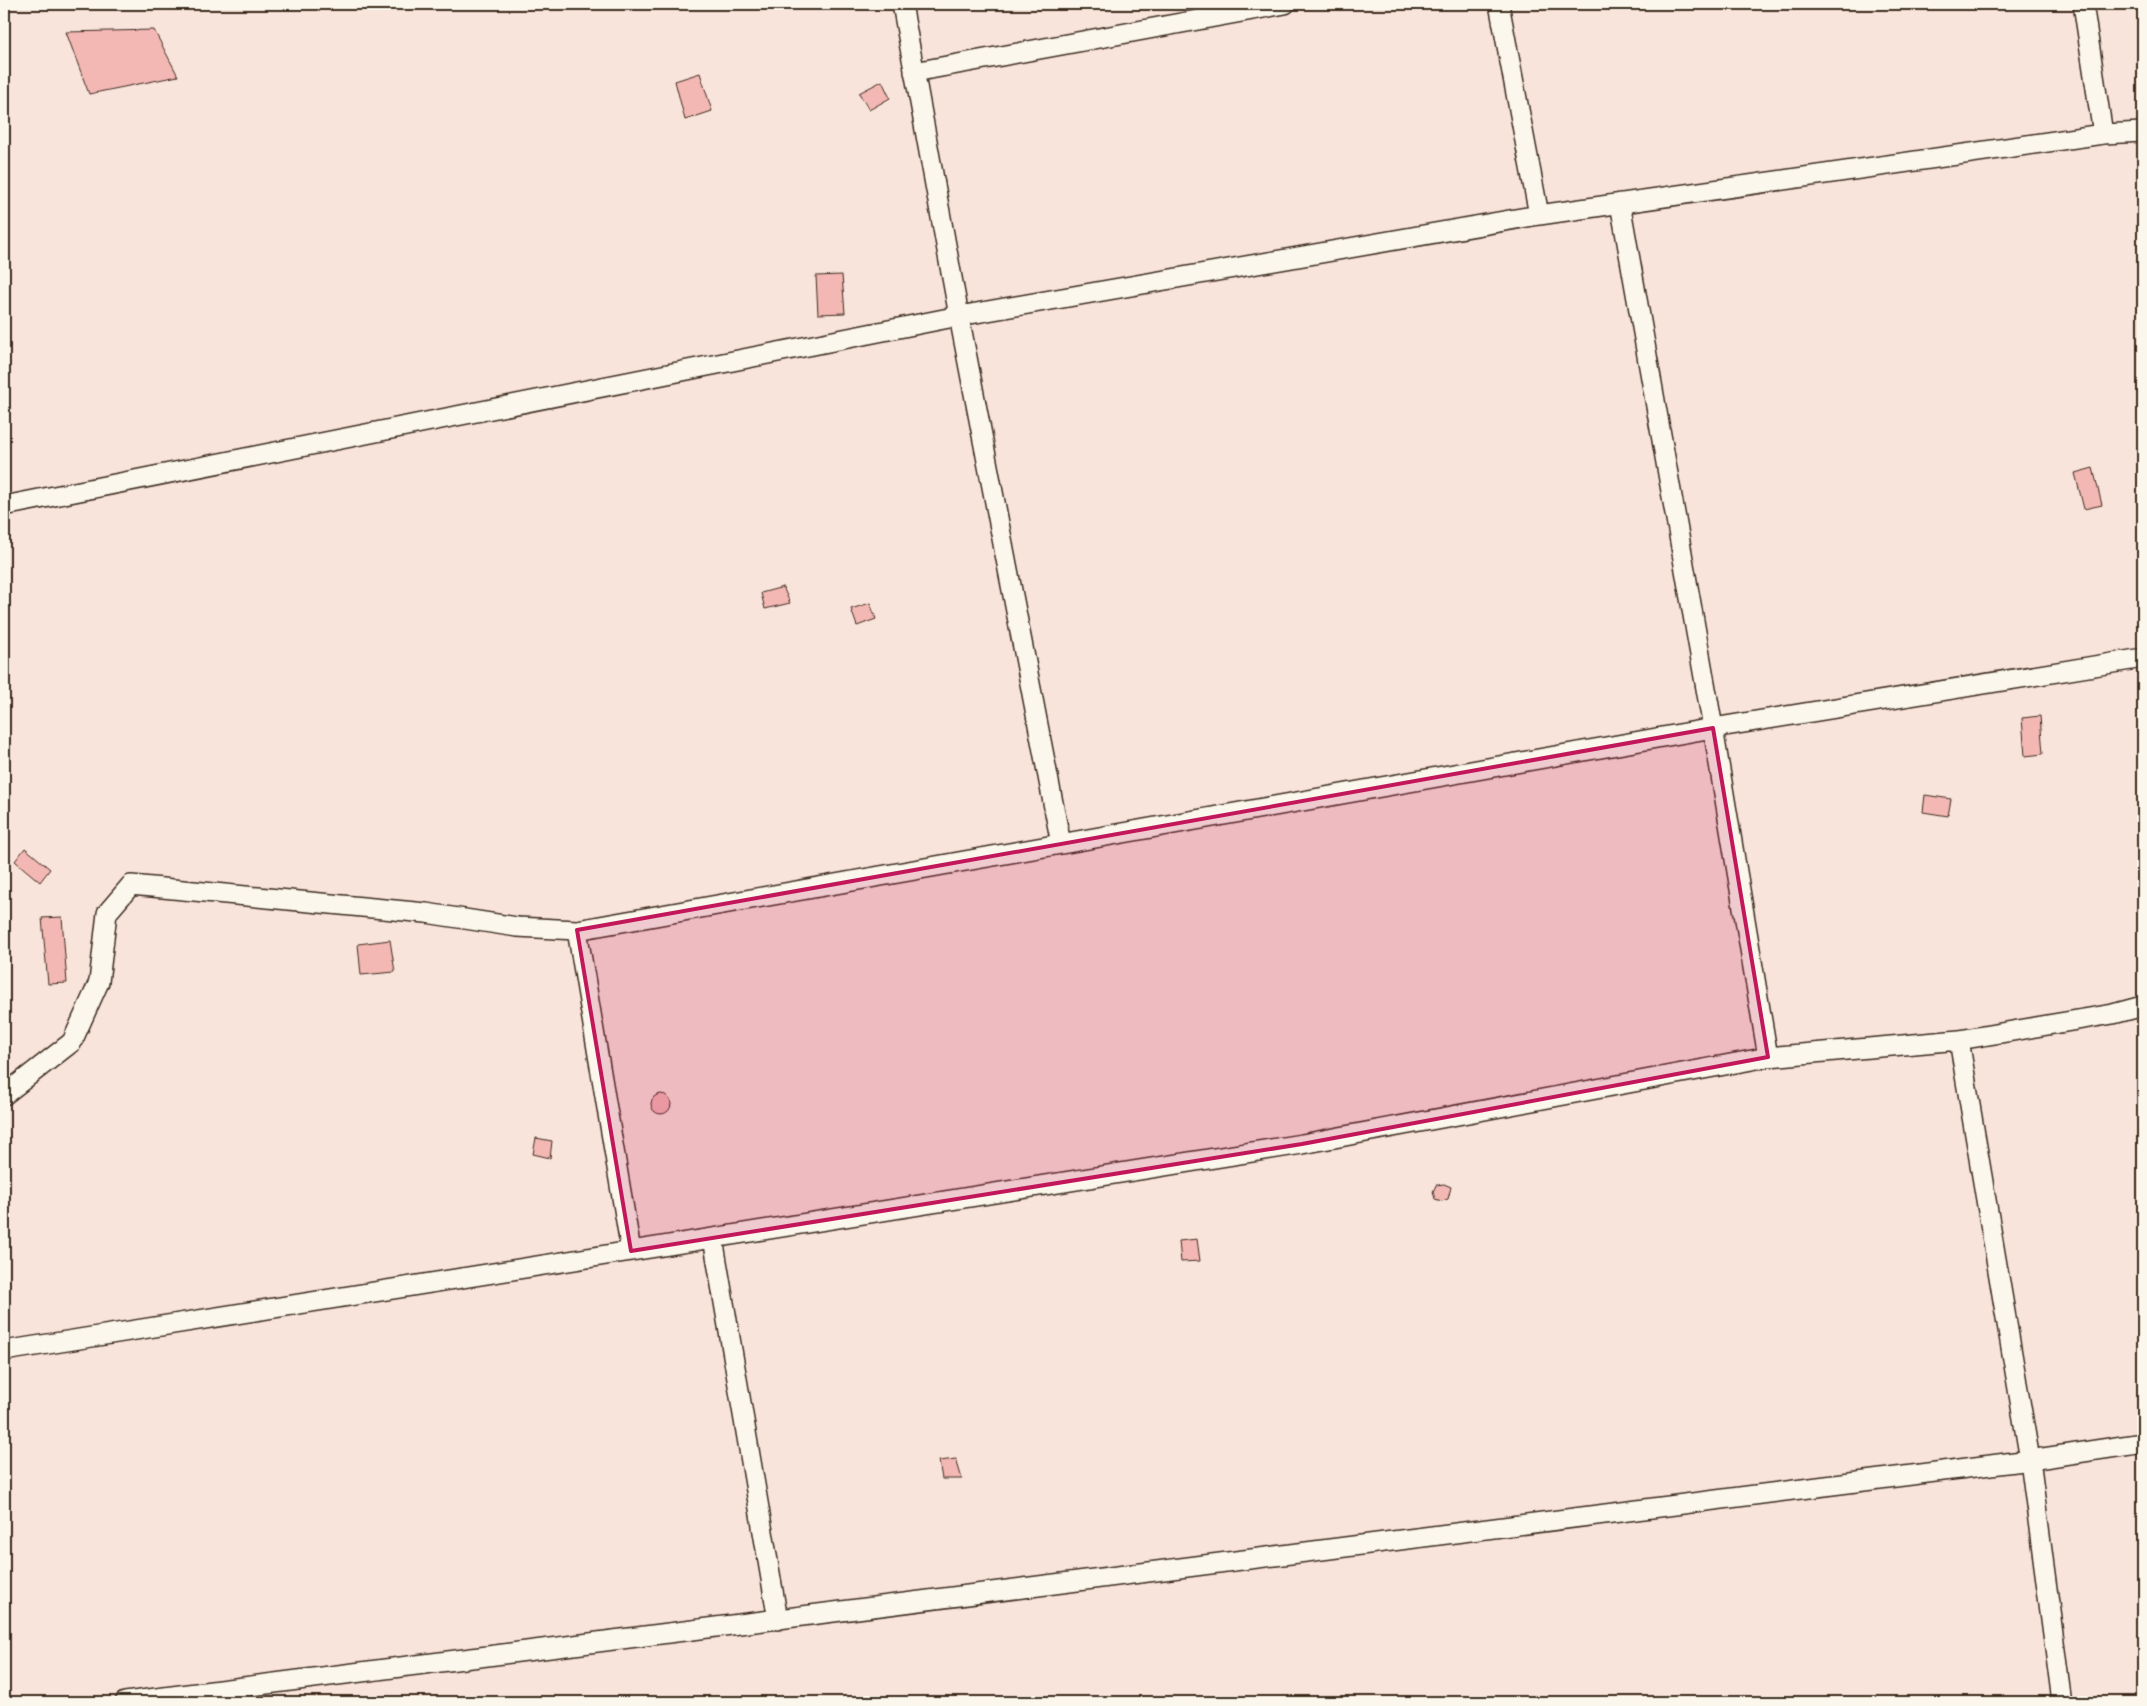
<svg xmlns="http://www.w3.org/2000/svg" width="2147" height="1706" font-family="'Balsamiq Sans',sans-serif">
  <rect width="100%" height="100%" fill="#f9e4db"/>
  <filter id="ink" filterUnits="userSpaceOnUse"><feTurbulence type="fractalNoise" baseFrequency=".02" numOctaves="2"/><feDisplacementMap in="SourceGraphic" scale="10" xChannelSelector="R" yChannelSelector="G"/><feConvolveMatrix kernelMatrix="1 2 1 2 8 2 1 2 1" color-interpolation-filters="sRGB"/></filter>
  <g filter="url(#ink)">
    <path fill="#f4b8b4" stroke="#3b2a1e" d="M154,30L178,76L89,94L66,32Z
      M700,73L712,111L685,120L675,81Z
      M882,81L890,98L869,110L859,93Z
      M842,275L845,313L818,314L816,276Z
      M2093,468L2102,505L2084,509L2075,473Z
      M783,587L790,603L765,609L761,593Z
      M870,603L876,619L857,626L851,609Z
      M2040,716L2043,754L2025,756L2022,718Z
      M1925,795L1951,799L1948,816L1923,812Z
      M25,848L50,869L40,882L15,861Z
      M62,917L67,983L48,984L42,918Z
      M390,940L395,972L361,975L358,944Z
      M651 1104a10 10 0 1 1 20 0a10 10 0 1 1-20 0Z
      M536,1138L552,1141L550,1158L533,1154Z
      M1444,1184L1451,1187L1448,1199L1442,1201L1435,1199L1433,1192L1436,1185Z
      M1197,1239L1200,1261L1181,1262L1179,1241Z
      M956,1459L962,1479H942L939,1461Z"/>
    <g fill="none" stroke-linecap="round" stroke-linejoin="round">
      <defs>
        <path id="minor" d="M902,4L959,316L1061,844
          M1499,4L1539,215
          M2083,4L2103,134
          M914,72L1285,4
          M1620,203L1713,728L1768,1057
          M4,506L959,316L1539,215L2103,134L2143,132
          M577,930L631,1251
          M1959,1040L2030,1460L2062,1702
          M4,1095L72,1042L99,982L107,913L131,885L426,913L517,927L577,930L1713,728L2143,658
          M713,1238L778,1620
          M4,1351L1302,1144L1768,1057L1959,1040L2113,1014L2143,1006
          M125,1702L2030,1460L2143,1443"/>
      </defs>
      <use href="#minor" stroke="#3b2a1e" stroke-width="22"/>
      <use href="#minor" stroke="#fbf7ec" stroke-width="19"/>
    </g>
  </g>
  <path fill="#c2185b" fill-opacity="0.2" stroke="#c2185b" stroke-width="4" stroke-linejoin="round" d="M1713,728L1768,1057L1302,1144L631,1251L577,930Z"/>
  <rect width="2147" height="1706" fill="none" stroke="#fbf7ec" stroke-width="20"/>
  <rect x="10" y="10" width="2127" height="1686" fill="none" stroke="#3b2a1e" stroke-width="2" filter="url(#ink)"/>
</svg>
